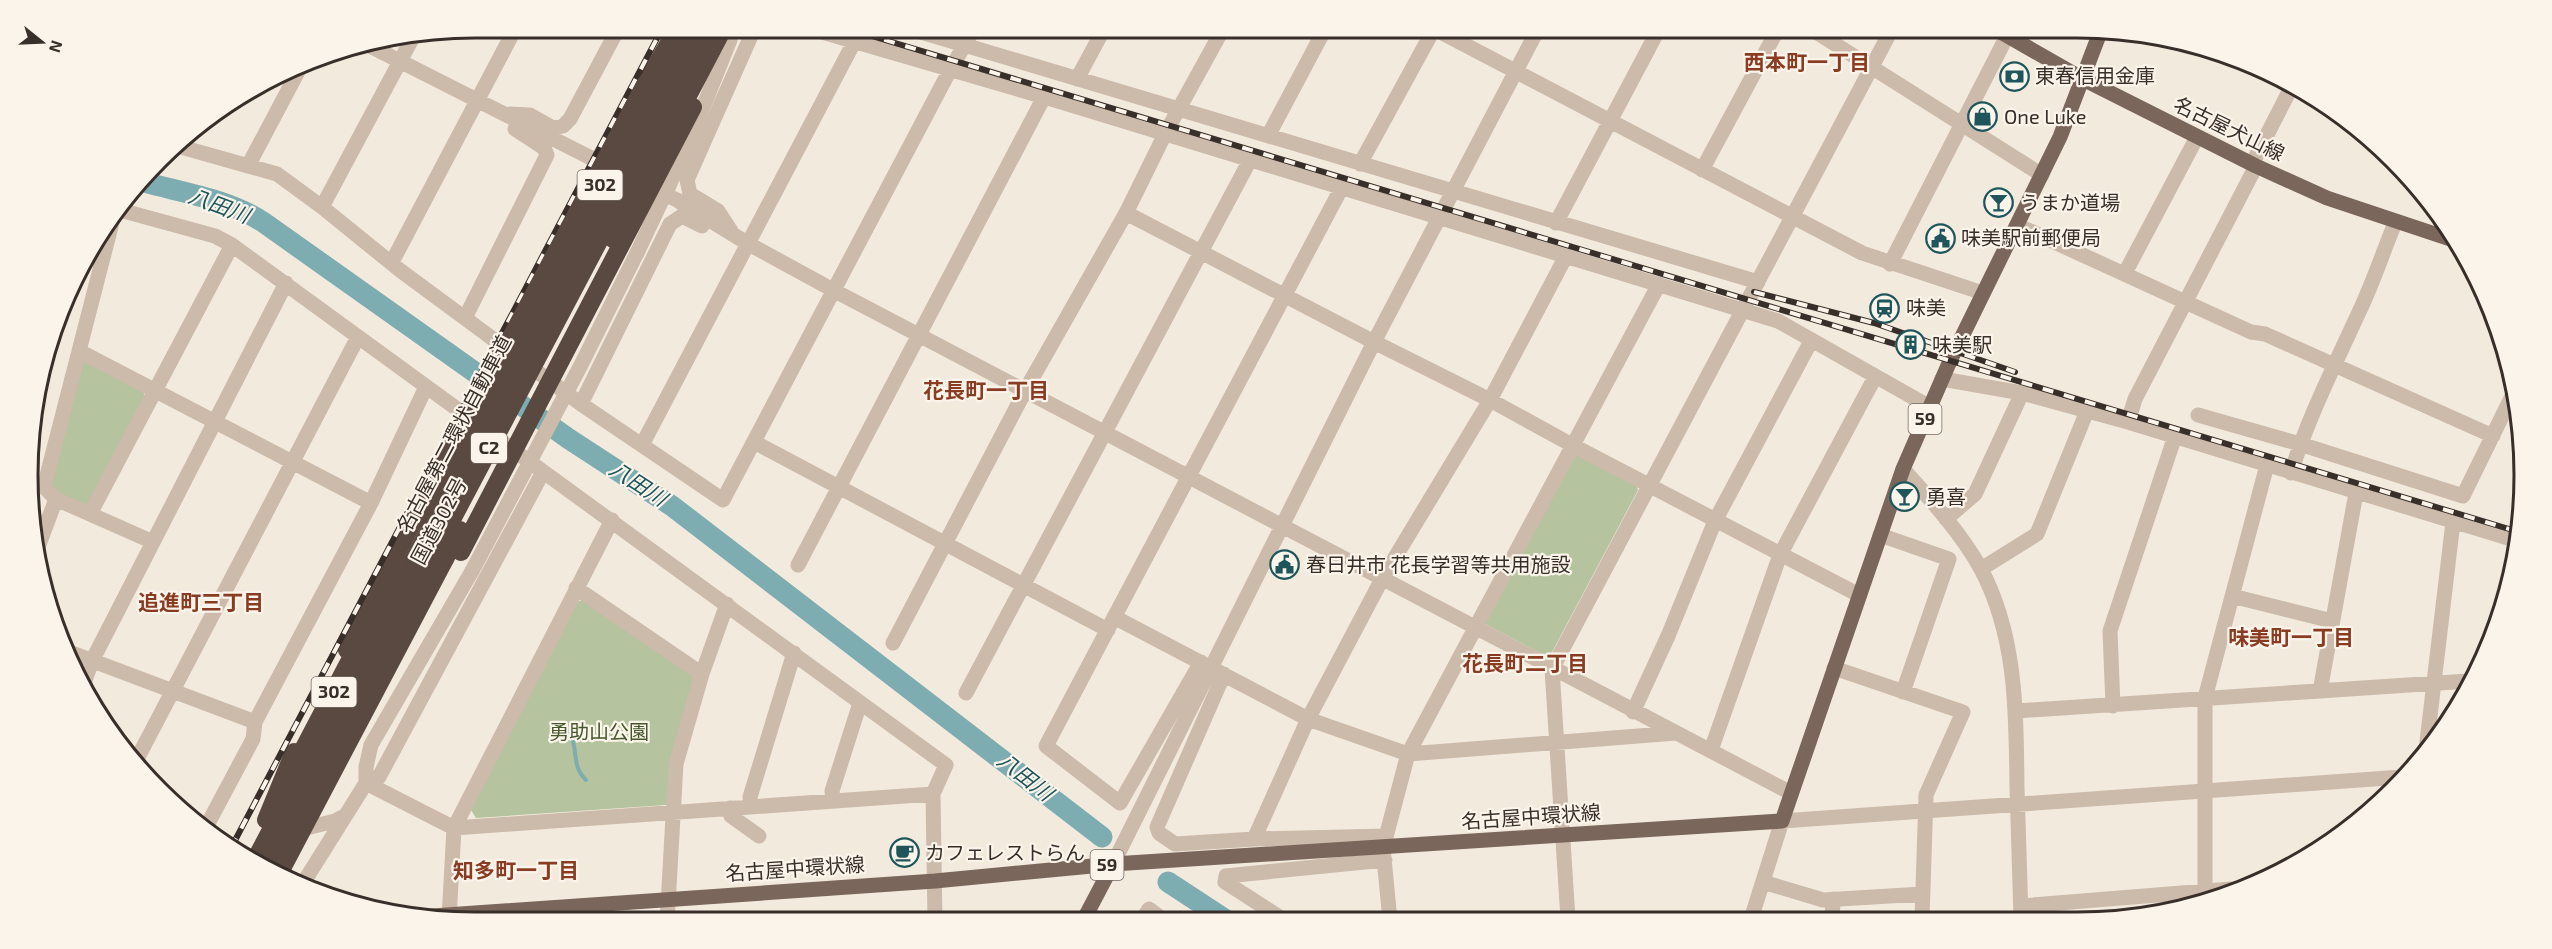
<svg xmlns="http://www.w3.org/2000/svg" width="2552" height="949" font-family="'Exo 2','Noto Sans JP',sans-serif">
  <rect width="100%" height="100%" fill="#f3eade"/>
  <path fill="#b5c39e" d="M86,361L143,391L145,397L89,503L85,505L53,491L51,486L81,364Z
    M1578,454L1636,485L1638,490L1551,654L1544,655L1485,624L1574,456Z
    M583,600L694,676L670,801L666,805L476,818L471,810L577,602Z"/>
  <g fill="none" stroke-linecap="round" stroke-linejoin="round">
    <path stroke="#7dadb1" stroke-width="4" d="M560,724C584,741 567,762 586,780"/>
    <path stroke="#7dadb1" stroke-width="21" d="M144,182C184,193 227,199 263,222L569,439L672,506L1102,837
      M1168,882L1226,920"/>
    <path stroke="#ccbaaa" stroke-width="15" d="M805,27L1058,101L1778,321L1930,407
      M904,27L1758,282
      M1431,27L1862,253L1983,293
      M1808,27L2042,175
      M368,45L597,161
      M1077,79L1105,27
      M510,114L530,115L553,128L563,126L570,119L619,27
      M1268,136L1326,27
      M174,145L277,174L322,207L401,271L581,404L723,500L950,70L975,27
      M1360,164L1435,27
      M2252,164L2293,84
      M248,166L302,64
      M1702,170L1779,27
      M668,188L708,95L730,40L732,27
      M655,190L677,200L747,243L833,290L1791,793
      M322,207L413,37
      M120,210L215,236L232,245L946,765L933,794L454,828L366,783
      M1126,213L1374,342L1490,400L1572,445L1859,595
      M1556,223L1660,27
      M2017,225L2251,332L2265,334L2493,436
      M731,231L718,211L690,194L687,180L755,27
      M637,253L662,200
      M392,262L516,27
      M1890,264L2007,36
      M2125,273L2197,137
      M465,318L547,155L544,148L515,129
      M79,351L371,503
      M1942,379L2022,393L2128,422L2518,541
      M581,404L670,224L682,216L702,226
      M2198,415L2300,444L2463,496L2515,390
      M2128,422L2135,399L2256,166
      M754,442L1108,630
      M642,445L862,27
      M1903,469C1931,500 1961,533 1981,569C2017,637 2016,713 2017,787C2018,831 2020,874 2021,918
      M2291,473C2308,417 2335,365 2359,312C2373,283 2383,252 2395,223
      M33,486L44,487L113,219
      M44,487L56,499L153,542
      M90,514L232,245
      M1946,519L1975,494L2022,393
      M1880,535L1949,559L1903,692
      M35,555L56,499
      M798,565L1044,97
      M1981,569L2037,534L2087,411
      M576,588L702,674
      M2232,596L2332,621
      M1114,617L1308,719L1408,754L1676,733
      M893,643L1025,391L1126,213L1165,134L1224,27
      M64,650L255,722
      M1201,662L1120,803L1046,746L1342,187
      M1834,668L1963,712L1926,795L1922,919
      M1224,674L1157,827L1159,833L1175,844L1254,839L1386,836
      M83,686L92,661L286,283
      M2320,691L2356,493
      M966,693L1250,160
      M2113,706L2110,631L2175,436
      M2016,711L2469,681
      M1633,712L1668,636L1715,521L1811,341
      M1711,750L1780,555L1875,377
      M2426,750L2453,522
      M137,759L358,337
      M366,783L379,777L543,472
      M933,794L935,921
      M833,801L832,791L860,703
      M751,807L750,797L794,653
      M730,808L731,816L759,836
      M302,829L335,821L346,815
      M204,831L253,739L255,722L371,503L426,387
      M1254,839L1308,719L1382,579L1490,400L1566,256
      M1113,864L1374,342L1539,27
      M1763,882L1823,900L1923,894
      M302,885L366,783V767L371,745L472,571
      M2205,897V698L2267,465
      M2021,906L2231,889
      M449,919L454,828L612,520
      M1568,919L1552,669L1893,27
      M1686,919H1697
      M1751,919L1782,821L2402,777
      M1831,919L1834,899
      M1142,920L1149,909L1164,920
      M1284,920L1225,882L1226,876L1385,860
      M1390,920L1383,848L1408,754L1659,284
      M667,922L676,764L702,674L727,604"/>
    <path stroke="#7b665b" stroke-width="15" d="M1992,27L2083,79L2256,166L2327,198L2459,242
      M432,916L935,881L1113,864L1782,821L1903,469L1950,361L2060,137L2101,30
      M1083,921L1113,864"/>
    <path stroke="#5a4941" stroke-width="18" d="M646,83L678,27
      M613,239L724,27
      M347,650L413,522
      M295,765L360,641
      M266,820L294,752
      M278,876L445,559"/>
    <defs>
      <path id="rail" d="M842,27L2519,532
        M1754,292L1874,323L2015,372
        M231,848L663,27"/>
    </defs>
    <use href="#rail" stroke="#392f2a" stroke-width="6"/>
    <use href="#rail" stroke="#faf4eb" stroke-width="4" stroke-dasharray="11" stroke-linecap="butt"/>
    <path stroke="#ccbaaa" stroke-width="15" d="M662,200L668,188
      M472,571L581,365L637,253"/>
    <path stroke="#5a4941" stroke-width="18" d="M413,522L646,83
      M461,552L693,107
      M445,559L460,530
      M254,862L694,27
      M267,870L712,27"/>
  </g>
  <defs>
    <symbol id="bank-ring" viewBox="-11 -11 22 22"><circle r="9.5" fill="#faf4eb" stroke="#1e565b" stroke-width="1.5"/><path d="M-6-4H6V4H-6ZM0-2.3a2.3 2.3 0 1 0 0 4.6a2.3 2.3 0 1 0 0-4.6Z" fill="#1e565b"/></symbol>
    <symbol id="shop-ring" viewBox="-11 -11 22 22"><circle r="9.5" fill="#faf4eb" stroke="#1e565b" stroke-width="1.5"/><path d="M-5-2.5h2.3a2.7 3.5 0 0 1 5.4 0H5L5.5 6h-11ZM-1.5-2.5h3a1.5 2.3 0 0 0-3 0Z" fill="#1e565b"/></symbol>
    <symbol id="bar-ring" viewBox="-11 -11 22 22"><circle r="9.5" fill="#faf4eb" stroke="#1e565b" stroke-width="1.5"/><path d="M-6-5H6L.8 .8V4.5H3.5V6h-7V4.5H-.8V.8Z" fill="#1e565b"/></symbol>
    <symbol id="civic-ring" viewBox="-11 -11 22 22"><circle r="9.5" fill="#faf4eb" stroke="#1e565b" stroke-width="1.5"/><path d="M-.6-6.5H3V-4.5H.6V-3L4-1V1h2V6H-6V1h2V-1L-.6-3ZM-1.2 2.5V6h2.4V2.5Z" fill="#1e565b"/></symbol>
    <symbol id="station-ring" viewBox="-11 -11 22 22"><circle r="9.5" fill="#faf4eb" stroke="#1e565b" stroke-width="1.5"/><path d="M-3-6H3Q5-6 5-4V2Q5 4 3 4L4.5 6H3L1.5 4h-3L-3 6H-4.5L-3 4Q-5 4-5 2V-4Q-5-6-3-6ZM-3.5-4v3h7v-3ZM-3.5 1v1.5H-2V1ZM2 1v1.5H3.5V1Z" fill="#1e565b"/></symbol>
    <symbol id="building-ring" viewBox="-11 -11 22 22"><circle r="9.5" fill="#faf4eb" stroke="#1e565b" stroke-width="1.5"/><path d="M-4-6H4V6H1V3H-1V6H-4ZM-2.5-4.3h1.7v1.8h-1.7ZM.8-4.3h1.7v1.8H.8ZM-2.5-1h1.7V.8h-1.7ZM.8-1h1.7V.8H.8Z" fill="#1e565b"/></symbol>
    <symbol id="cafe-ring" viewBox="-11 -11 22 22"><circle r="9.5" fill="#faf4eb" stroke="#1e565b" stroke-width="1.5"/><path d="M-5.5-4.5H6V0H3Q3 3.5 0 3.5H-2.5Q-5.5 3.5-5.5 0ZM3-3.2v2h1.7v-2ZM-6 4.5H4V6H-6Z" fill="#1e565b"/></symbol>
  </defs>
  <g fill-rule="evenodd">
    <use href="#bank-ring" x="1998" y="60" width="33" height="33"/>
    <use href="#shop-ring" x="1966" y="100" width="33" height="33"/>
    <use href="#bar-ring" x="1982" y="186" width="33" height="33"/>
    <use href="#civic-ring" x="1924" y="222" width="33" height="33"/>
    <use href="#station-ring" x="1868" y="292" width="33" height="33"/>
    <use href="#building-ring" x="1894" y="328" width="33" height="33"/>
    <use href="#bar-ring" x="1888" y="480" width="33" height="33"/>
    <use href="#civic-ring" x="1268" y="548" width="33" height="33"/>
    <use href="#cafe-ring" x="888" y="836" width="33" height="33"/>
  </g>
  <g text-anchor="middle" stroke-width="4.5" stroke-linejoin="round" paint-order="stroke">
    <g fill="#faf4eb" stroke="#736a64" stroke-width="1.5">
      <rect x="577.5" y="170" width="45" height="30" rx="4.5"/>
      <rect x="1908.5" y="404" width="33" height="30" rx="4.5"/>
      <rect x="471" y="433" width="36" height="30" rx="4.5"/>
      <rect x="311.5" y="677" width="45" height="30" rx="4.5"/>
      <rect x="1090.5" y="850" width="33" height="30" rx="4.5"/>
    </g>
    <g font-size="18" font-weight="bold" fill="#392f2a">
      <text x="600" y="191">302</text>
      <text x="1925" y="425">59</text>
      <text x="489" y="454">C2</text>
      <text x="334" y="698">302</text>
      <text x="1107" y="871">59</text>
    </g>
    <g font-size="20" fill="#392f2a" stroke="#faf4eb" text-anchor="start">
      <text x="2035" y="83">東春信用金庫</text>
      <text x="2004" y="124">One Luke</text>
      <text x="2020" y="210">うまか道場</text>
      <text x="1961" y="245">味美駅前郵便局</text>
      <text x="1906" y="315">味美</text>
      <text x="1932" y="352">味美駅</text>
      <text x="1926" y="504">勇喜</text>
      <text x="1306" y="572">春日井市 花長学習等共用施設</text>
      <text x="925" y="860">カフェレストらん</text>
    </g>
    <g font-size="20" fill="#392f2a" stroke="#faf4eb">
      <text transform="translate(2229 129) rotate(26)" y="7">名古屋犬山線</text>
      <text transform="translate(454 434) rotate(-62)" y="7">名古屋第二環状自動車道</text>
      <text transform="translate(439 521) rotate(-62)" y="7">国道302号</text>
      <text transform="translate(1531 817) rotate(-4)" y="7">名古屋中環状線</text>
      <text transform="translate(795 869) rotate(-4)" y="7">名古屋中環状線</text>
    </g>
    <g font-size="20" fill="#47582d" stroke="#faf4eb">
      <text x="599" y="739">勇助山公園</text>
    </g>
    <g font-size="21" font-weight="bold" fill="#893c22" stroke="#faf4eb">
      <text x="1807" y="70">西本町一丁目</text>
      <text x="986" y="398">花長町一丁目</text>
      <text x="201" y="610">追進町三丁目</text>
      <text x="2291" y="645">味美町一丁目</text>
      <text x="1525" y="671">花長町二丁目</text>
      <text x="516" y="878">知多町一丁目</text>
    </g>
    <g font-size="21" font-style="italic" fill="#1e565b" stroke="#faf4eb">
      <text transform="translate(219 206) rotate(20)" y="7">八田川</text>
      <text transform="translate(638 484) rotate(33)" y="7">八田川</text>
      <text transform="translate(1025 777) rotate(38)" y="7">八田川</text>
    </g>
  </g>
  <path d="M0 0H2552V949H0ZM475 38H2077A437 437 0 0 1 2514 475V475A437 437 0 0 1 2077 912H475A437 437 0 0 1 38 475V475A437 437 0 0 1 475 38Z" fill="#faf4eb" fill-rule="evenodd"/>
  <path fill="none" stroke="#392f2a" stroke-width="3" d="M475 38H2077A437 437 0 0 1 2514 475V475A437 437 0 0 1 2077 912H475A437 437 0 0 1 38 475V475A437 437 0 0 1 475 38Z"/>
  <g transform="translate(42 42) rotate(108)" stroke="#faf4eb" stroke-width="4.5" paint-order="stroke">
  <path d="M0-4.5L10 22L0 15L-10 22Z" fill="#392f2a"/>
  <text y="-9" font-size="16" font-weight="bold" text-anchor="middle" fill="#392f2a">N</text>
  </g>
</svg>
